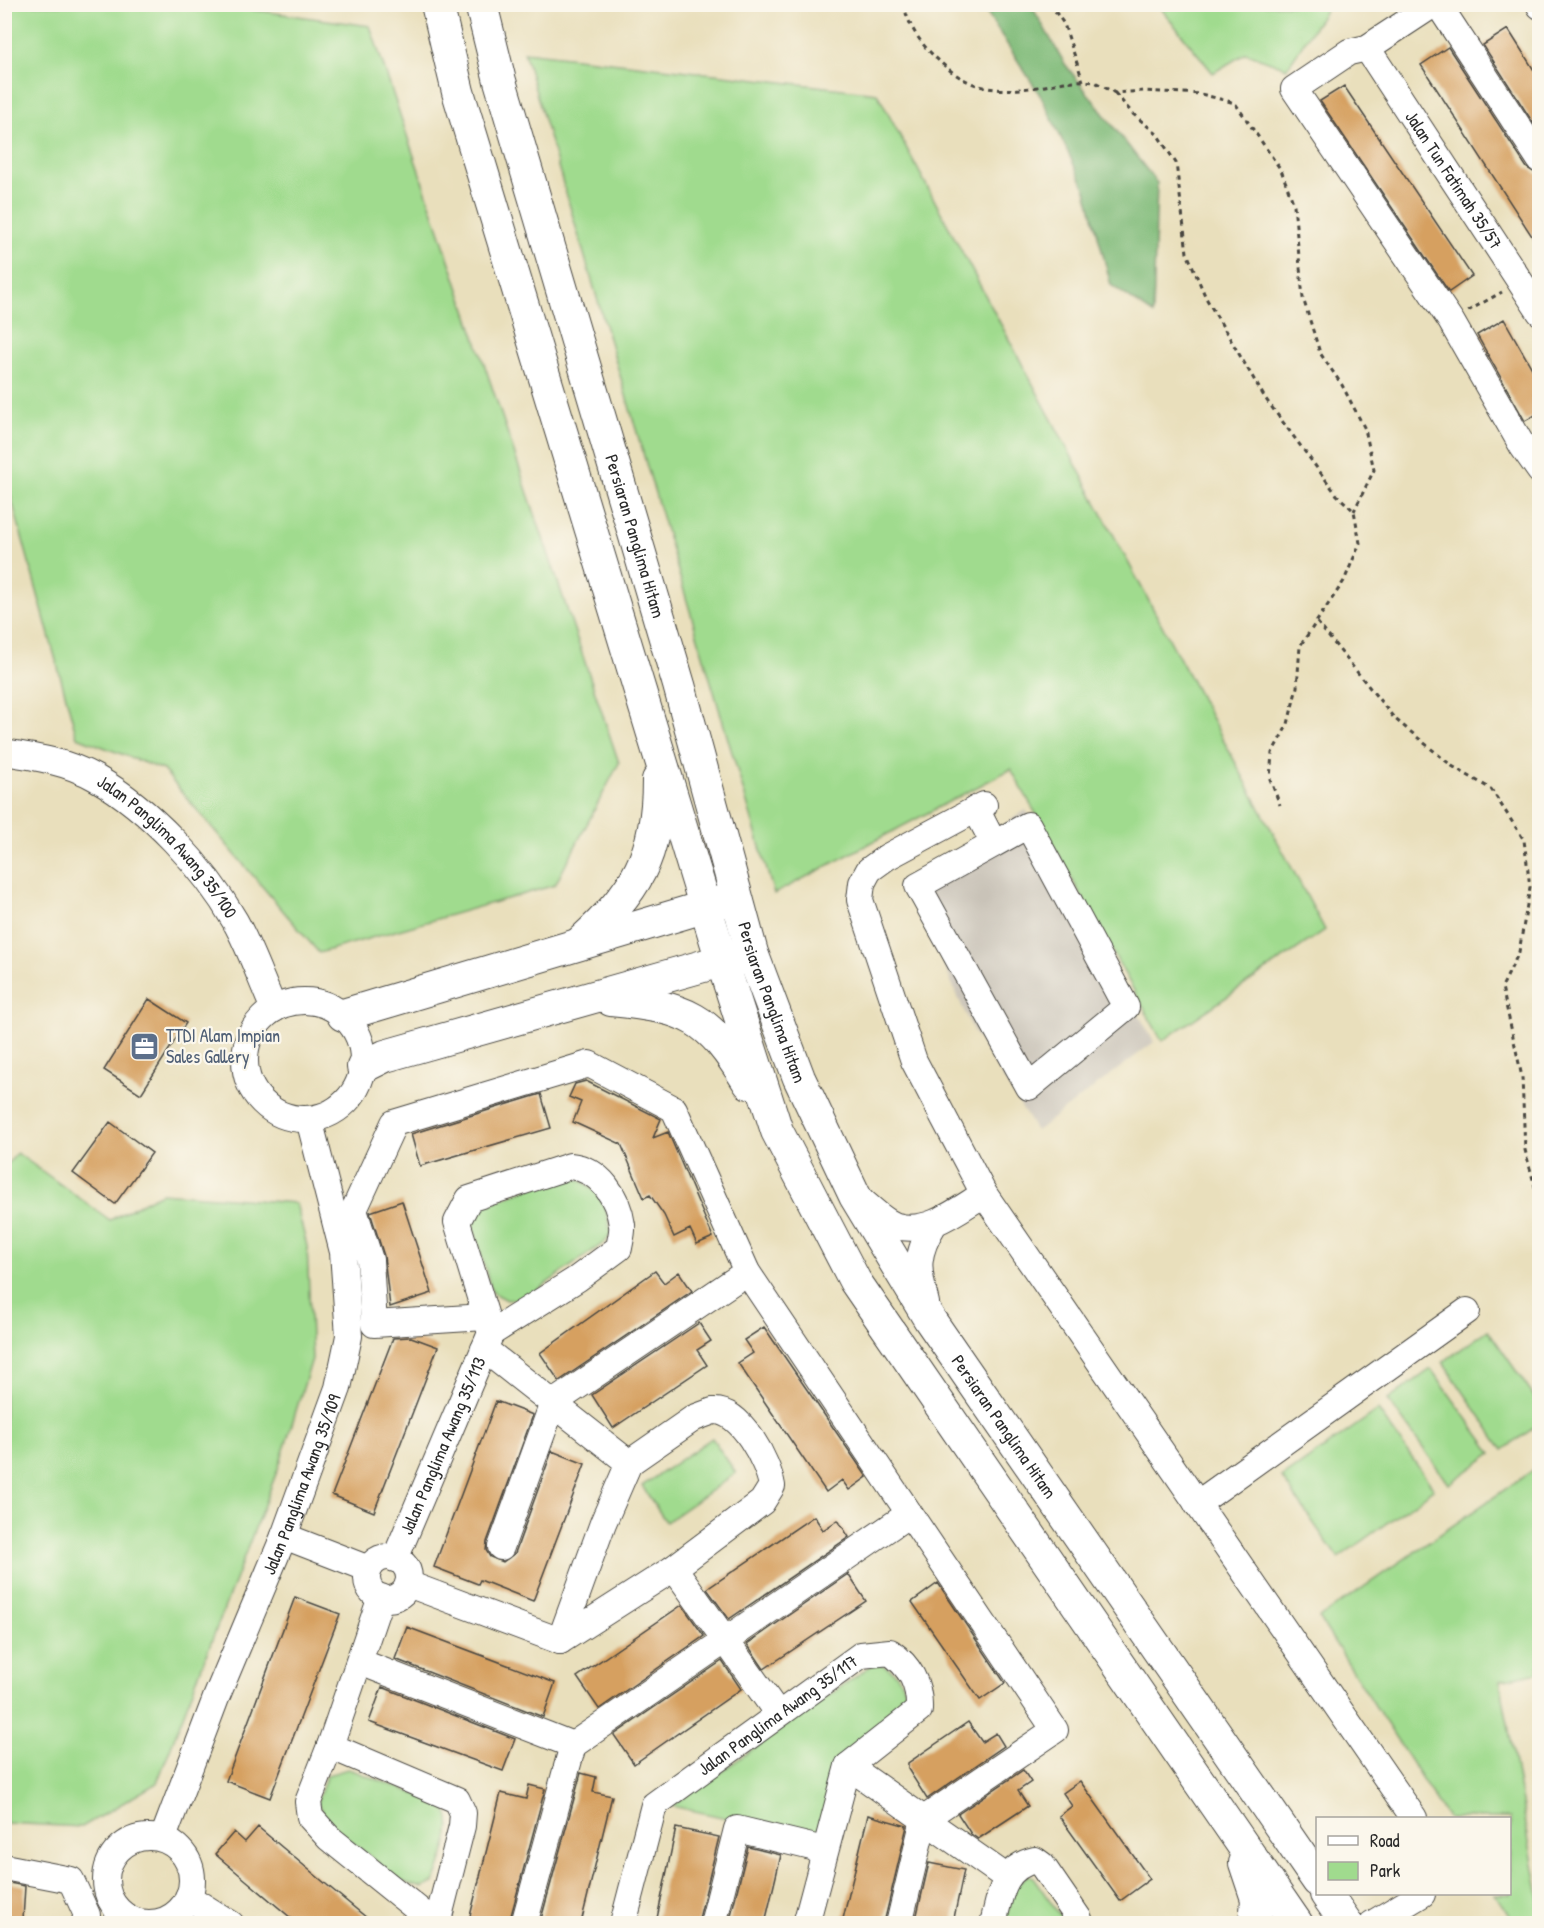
<svg xmlns="http://www.w3.org/2000/svg" width="1544" height="1928" font-family="'Patrick Hand',sans-serif">
  <rect width="100%" height="100%" fill="#fbf7ec"/>
  <filter id="ink" filterUnits="userSpaceOnUse"><feTurbulence type="fractalNoise" baseFrequency=".0167" numOctaves="2"/><feDisplacementMap in="SourceGraphic" scale="12" xChannelSelector="R" yChannelSelector="G"/><feConvolveMatrix kernelMatrix="1 2 1 2 8 2 1 2 1" color-interpolation-filters="sRGB"/></filter>
  <filter id="wash" filterUnits="userSpaceOnUse"><feTurbulence type="fractalNoise" baseFrequency=".008" numOctaves="4" result="noise"/><feDisplacementMap in="SourceGraphic" scale="24" xChannelSelector="R" yChannelSelector="G"/><feGaussianBlur stdDeviation="1.35" result="paint"/><feColorMatrix in="noise" values="0 0 0 0 0 0 0 0 0 0 0 0 0 0 0 0 0 1.4 0 .05"/><feComposite in="paint" operator="in"/></filter>
  <g filter="url(#wash)">
    <rect width="100%" height="100%" fill="#e9dfbc"/>
    <path fill="#c9c3b8" d="M1026,810L1154,1042L1036,1131L973,1031L909,887Z"/>
    <path fill="#a0db8e" stroke="#66835c" stroke-width="1.5" d="M217,5L370,26L619,763L555,885L319,953L163,770L77,737L5,475V5Z
      M1158,5H1329L1287,68L1246,53L1213,73Z
      M524,52L877,93L1325,930L1162,1041L1011,769L774,894Z
      M17,1153L110,1220L161,1193L296,1203L307,1246L312,1359L279,1466L157,1783L82,1827L5,1823L4,1168Z
      M567,1174C600,1188 605,1198 611,1233L605,1242L526,1298L507,1300L492,1292L473,1227L474,1209Z
      M1488,1330L1539,1404V1424L1503,1450L1443,1362Z
      M1431,1369L1492,1453L1449,1484L1388,1400Z
      M1378,1410L1434,1489L1338,1558L1282,1478Z
      M712,1438L736,1473L666,1522L642,1486Z
      M1539,1466V1672L1500,1680L1539,1897V1923H1514L1495,1894H1510V1818H1447L1319,1618Z
      M875,1663C895,1667 910,1685 905,1706L816,1838L672,1806Z
      M348,1769L441,1803C461,1821 441,1861 434,1883L423,1888L400,1881L328,1823L317,1802L327,1775Z
      M1028,1875L1033,1877L1065,1923L1005,1924L1014,1886Z"/>
    <path fill="#80bb79" stroke="#567352" stroke-width="1.5" d="M977,5H1031L1065,64L1157,183L1153,314L1111,285L1086,190L1042,98L987,13Z"/>
    <g id="blocks">
      <path fill="#d6a061" d="M1508,29L1539,78V132L1483,45Z
        M1448,47L1527,168L1539,175V247L1421,65Z
        M1344,86L1472,276L1449,292L1320,101Z
        M1504,319L1539,381V413L1525,421L1477,335Z
        M149,999L186,1023L141,1094L104,1070Z
        M586,1081L661,1119L653,1138L668,1132L713,1237L697,1244L690,1229L674,1237L664,1215L650,1195L644,1198L621,1144L573,1122L581,1102L569,1097L575,1084Z
        M541,1094L551,1128L420,1166L411,1134Z
        M110,1122L152,1153L115,1204L73,1173Z
        M402,1201L432,1293L390,1307L384,1256L370,1212Z
        M655,1271L664,1283L679,1272L692,1291L559,1381L540,1353Z
        M699,1323L711,1341L697,1350L707,1365L613,1428L592,1395Z
        M764,1327L867,1477L849,1490L842,1480L826,1492L738,1363L753,1353L744,1340Z
        M411,1337L438,1347L374,1512L332,1495L393,1338Z
        M496,1401L533,1415L487,1542L486,1550L490,1557L503,1562L515,1553L552,1451L585,1464L533,1601L480,1580L478,1584L434,1567Z
        M814,1516L823,1530L838,1520L849,1537L729,1619L707,1589Z
        M848,1574L866,1601L764,1669L747,1644Z
        M938,1583L1005,1683L980,1700L912,1602Z
        M295,1597L340,1614L270,1798L226,1781Z
        M682,1605L704,1636L599,1709L577,1677Z
        M407,1627L555,1683L543,1717L395,1659Z
        M722,1661L741,1689L634,1764L614,1735Z
        M382,1687L515,1739L503,1771L369,1722Z
        M968,1722L982,1742L996,1733L1004,1746L927,1799L908,1769V1763Z
        M1023,1770L1031,1782L1018,1791L1028,1806L978,1839L971,1834L958,1814Z
        M581,1773L596,1777L593,1792L612,1796L581,1923H540Z
        M1080,1781L1150,1879L1120,1901L1059,1816L1072,1806L1063,1793Z
        M529,1785L545,1789L509,1923H481L469,1920L501,1793L526,1799Z
        M868,1815L907,1826L884,1923H842Z
        M258,1827L339,1895L373,1923H297L215,1854L234,1832L245,1842Z
        M676,1828L719,1837L698,1923H656Z
        M748,1847L781,1855L765,1923H729Z
        M929,1863L964,1870L953,1923H915Z
        M4,1882L25,1886L23,1920L4,1918Z"/>
    </g>
  </g>
  <g filter="url(#ink)">
    <use href="#blocks" fill-opacity="0" stroke="#484641" stroke-width="1.5"/>
    <g fill="none" stroke-linecap="round" stroke-linejoin="round">
      <defs>
        <g id="minor">
          <path d="M1434,4L1367,48L1349,52L1294,89L1451,321L1523,447L1540,471"/>
          <path d="M1438,4L1540,160"/>
          <path d="M1539,4L1540,6"/>
          <path id="s1" d="M1367,48L1540,312"/>
          <path id="s2" d="M4,752C36,757 68,762 96,778C150,809 204,867 235,921C250,948 261,980 274,1009"/>
          <path d="M984,805L887,857L869,870L862,883L860,900L914,1061L984,1194L1414,1818"/>
          <path d="M976,809L994,844L1028,825L1126,1007L1029,1087L918,886L994,844"/>
          <circle cx="304" cy="1060" r="59"/>
          <path d="M570,1166C600,1169 618,1197 622,1225C623,1232 620,1241 619,1248L577,1279L491,1333L457,1222L469,1199Z"/>
          <path d="M862,1201C872,1209 885,1223 897,1226C928,1235 959,1209 984,1194"/>
          <path d="M926,1303C917,1269 915,1255 934,1224"/>
          <path d="M485,1317L374,1324L370,1260L354,1210L394,1123L589,1064L674,1109L747,1272L1055,1730L924,1819L899,1924"/>
          <path d="M484,1349L629,1463"/>
          <path d="M713,1411C741,1409 768,1462 772,1486L762,1502L674,1568L560,1641L603,1523L629,1463L694,1418Z"/>
          <path d="M1197,1504L1467,1311"/>
          <path d="M284,1536L369,1569"/>
          <path d="M501,1547L553,1403L747,1272"/>
          <circle cx="388" cy="1578" r="21"/>
          <path id="s3" d="M395,1559L491,1333"/>
          <path d="M674,1568L778,1714"/>
          <path d="M408,1584L560,1641"/>
          <path d="M381,1597L330,1746L308,1802L310,1817L329,1838L436,1924"/>
          <path d="M360,1662L573,1745"/>
          <path d="M330,1746L457,1800L463,1813L462,1826L437,1924"/>
          <path d="M848,1766L1006,1877"/>
          <circle cx="149" cy="1880" r="43"/>
          <path id="s4" d="M163,1838L216,1698L284,1536L338,1388L349,1336L343,1252L309,1119"/>
          <path d="M4,1867L71,1880L87,1915L84,1924"/>
          <path d="M188,1897L231,1924"/>
          <path d="M524,1924L573,1745L909,1514"/>
          <path id="s5" d="M623,1924L654,1805L861,1655L890,1652C911,1667 920,1685 919,1710L848,1766L806,1924"/>
          <path d="M713,1924L737,1829L824,1850"/>
          <path d="M993,1924C1000,1896 1002,1867 1035,1860L1042,1865L1079,1919V1924"/>
          <path d="M1372,1924L1422,1894"/>
        </g>
        <g id="major">
          <path d="M437,4L458,92L722,961L777,1131L855,1281L1297,1924"/>
          <path id="s6" d="M481,4L500,81L679,685L752,953L799,1078L855,1196L930,1320L1318,1881"/>
          <path d="M581,942C636,891 658,857 658,780"/>
          <path d="M611,1000C689,1008 708,1016 749,1083"/>
          <path d="M343,1015L724,901"/>
          <path d="M363,1067L385,1056L742,955"/>
          <path d="M1245,1863L1257,1899L1255,1924"/>
          <path d="M1326,1894L1347,1924"/>
        </g>
      </defs>
      <use href="#minor" stroke="#484641" stroke-width="28"/>
      <use href="#major" stroke="#484641" stroke-width="34"/>
      <path stroke="#484641" stroke-width="3" stroke-dasharray="4.5 4.5" stroke-linecap="butt" d="M904,4C906,21 919,41 930,52C965,88 988,94 1038,87C1053,85 1068,80 1083,81L1095,82L1115,93L1144,91L1201,94L1235,103L1281,170L1294,205L1303,298L1320,353L1342,385L1365,429L1374,470L1354,511
        M1050,4L1064,24L1083,81
        M1115,93L1133,114L1157,134L1176,163L1187,253L1206,298L1265,398L1337,495L1354,511L1360,543L1344,581L1300,646L1297,687L1288,724L1272,753L1270,779L1280,805
        M1468,311L1502,292
        M1317,622L1394,718L1452,766L1491,789L1524,840L1530,887L1519,952L1502,987L1522,1077L1525,1150L1540,1205"/>
      <use href="#minor" stroke="#fff" stroke-width="26"/>
      <use href="#major" stroke="#fff" stroke-width="32"/>
    </g>
  </g>
  <defs>
    <symbol id="office-square" viewBox="-11 -11 22 22"><rect x="-9" y="-9" width="18" height="18" rx="4" fill="#5c6f8a" stroke="#fbf7ec"/><path d="M-6-3h4V-5.5h4V-3h4V5H-6ZM-1-4.5V-3h2v-1.5ZM-6 0V1H6V0Z" fill="#fff"/></symbol>
  </defs>
  <g fill-rule="evenodd">
    <use href="#office-square" x="128" y="1030" width="33" height="33"/>
  </g>
  <g text-anchor="middle" stroke-width="4.5" stroke-linejoin="round" paint-order="stroke">
    <g font-size="18" fill="#2b2b2b" stroke="#fbf7ec">
      <text dy="6" stroke="none"><textPath href="#s1" startOffset="158">Jalan Tun Fatimah 35/57</textPath></text>
      <text dy="6" stroke="none"><textPath href="#s6" startOffset="554">Persiaran Panglima Hitam</textPath></text>
      <text dy="6" stroke="none"><textPath href="#s2" startOffset="196">Jalan Panglima Awang 35/100</textPath></text>
      <text dy="6" stroke="none"><textPath href="#s6" startOffset="1040">Persiaran Panglima Hitam</textPath></text>
      <text dy="6" stroke="none"><textPath href="#s6" startOffset="1526">Persiaran Panglima Hitam</textPath></text>
      <text dy="6" stroke="none"><textPath href="#s3" startOffset="123">Jalan Panglima Awang 35/113</textPath></text>
      <text dy="6" stroke="none"><textPath href="#s4" startOffset="380">Jalan Panglima Awang 35/109</textPath></text>
      <text dy="6" stroke="none"><textPath href="#s5" startOffset="276">Jalan Panglima Awang 35/117</textPath></text>
    </g>
    <g font-size="18" fill="#4e5e75" stroke="#fbf7ec" text-anchor="start">
      <text x="166" y="1042">TTDI Alam Impian<tspan x="166" dy="21">Sales Gallery</tspan></text>
    </g>
  </g>
  <rect width="1544" height="1928" fill="none" stroke="#fbf7ec" stroke-width="24"/>
  <rect x="1316" y="1817" width="195" height="78" fill="#fbf7ec" stroke="#a8a59f" stroke-width="1.5"/>
  <rect x="1328" y="1836" width="30" height="9" fill="#ffffff" stroke="#a8a59f" stroke-width="1.5"/>
  <text x="1370" y="1847" font-size="18" fill="#2b2b2b">Road</text>
  <rect x="1328" y="1862" width="30" height="18" fill="#a0db8e" stroke="#a8a59f" stroke-width="1.5"/>
  <text x="1370" y="1877" font-size="18" fill="#2b2b2b">Park</text>
</svg>
